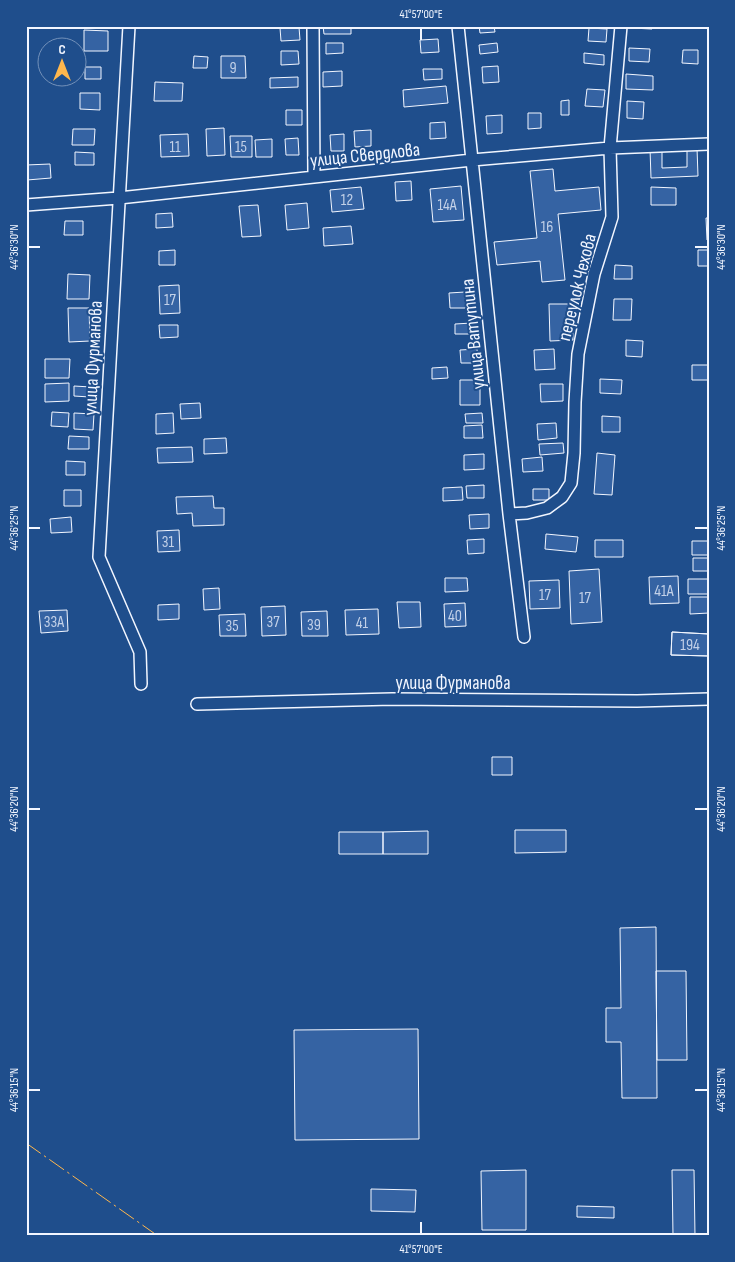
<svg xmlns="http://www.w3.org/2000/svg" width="735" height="1262" font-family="'Sofia Sans Condensed',sans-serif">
  <rect width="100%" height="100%" fill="#1f4e8c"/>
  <path fill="#3563a3" stroke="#f2f6ff" d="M158,26H175L174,28H158Z
    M323,26H351V34H324Z
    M479,26H494L495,32L480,33Z
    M631,26H652V29L631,28Z
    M299,27L300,40L281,41L280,28Z
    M589,28L607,29L606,42L588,41Z
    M84,30L108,31V51H84Z
    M438,39L439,52L421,53L420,40Z
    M326,43H343V53L326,54Z
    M497,43L498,52L480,54L479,45Z
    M629,48L650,49L649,62L629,61Z
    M683,50H698V64L682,63Z
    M281,51H298L299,64L281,65Z
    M584,53L604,55V65L584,63Z
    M194,56L208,57L207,68H193Z
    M221,56H245L246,78H221Z
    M498,66L499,82L483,83L482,67Z
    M85,67H101V79H85Z
    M423,69H442V79L424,80Z
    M342,71V86L323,87V72Z
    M626,74L653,76V90L626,89Z
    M298,77V87L270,88V78Z
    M155,82L183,83L182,101H154Z
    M446,86L448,103L404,107L403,90Z
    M587,89L605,90L603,107L585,106Z
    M80,93H100V110L80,109Z
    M569,100V115H561V101Z
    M627,101L644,102L643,119L627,118Z
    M286,110H302V125H286Z
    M528,113H541V128L528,129Z
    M502,115V133L487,134L486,116Z
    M445,122L446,138L430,139V123Z
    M224,128L225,155L207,156L206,129Z
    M73,129H95L94,145H72Z
    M371,130V146L355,147L354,131Z
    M188,134L189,156L161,157L160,135Z
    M344,134V151H331L330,135Z
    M230,136H252V157H231Z
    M298,138L299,155H286L285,139Z
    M272,139V157H256L255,140Z
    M687,148H697L698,176L651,178L650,149H662V168L687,167Z
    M75,152L94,153V165H75Z
    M50,164L51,178L27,180L26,165Z
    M553,169L555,191L599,187L601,210L558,214L565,280L542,282L540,261L497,265L494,242L537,238L530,171Z
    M411,181L412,200L396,201L395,182Z
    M461,186L464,220L433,222L430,189Z
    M361,187L364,209L332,212L330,190Z
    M651,187L676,188V205H651Z
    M307,203L309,228L287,230L285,205Z
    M258,205L261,236L242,237L239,206Z
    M172,213L173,227L156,228V214Z
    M706,218H709V240H707Z
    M65,221H83V235H64Z
    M351,226L353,244L324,246L323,228Z
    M175,250V265H159V251Z
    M698,250H709V266H698Z
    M615,265L632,266V279H614Z
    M68,274L90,275L89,299H67Z
    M179,285L180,313L160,314L159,286Z
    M465,292L466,308H450L449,293Z
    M614,299H632L631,320H613Z
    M549,304H572L573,340L550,341Z
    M68,308H89L90,341L69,342Z
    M472,323V334H455V324Z
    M159,325H178V337L160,338Z
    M626,340L643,341L642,357L626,356Z
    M477,349L478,363H461L460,350Z
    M554,349L555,369L535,370L534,350Z
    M45,359H70L69,378H45Z
    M692,365H709V380H692Z
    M447,367L448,378L432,379V368Z
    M600,379L622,380L621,394L600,393Z
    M460,380H480V405H460Z
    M69,383V401L45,402V384Z
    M540,384H563V401L541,402Z
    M74,386L91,387L90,397L74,396Z
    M200,403L201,418L181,419L180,404Z
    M52,412L69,413L68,427L51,426Z
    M74,413L94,414L93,430L74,429Z
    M173,413L174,433L156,434V414Z
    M482,413L483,423H466L465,414Z
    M602,416L620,417V432H602Z
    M556,423L557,438L538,440L537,424Z
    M482,425L483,438H464V426Z
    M69,436L89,437V449H68Z
    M226,438L227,453L204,454V439Z
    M563,443L564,453L540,455L539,444Z
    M192,447L193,462L158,463L157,448Z
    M597,453L615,455L612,495L594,494Z
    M484,454V469L464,470V455Z
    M542,457L543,471L523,472L522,459Z
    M66,461L85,462V475H66Z
    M484,485V498H467L466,486Z
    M462,487L463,500L443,501V488Z
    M533,489H549V500H533Z
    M64,490H81V506H64Z
    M213,496L214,508H224V525L193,526L192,513L177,514L176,497Z
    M489,514V528L470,529L469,515Z
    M71,517L72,532L51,533L50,519Z
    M179,530L180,551L158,552L157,531Z
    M546,534L578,537L576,552L545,549Z
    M484,539V553L468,554L467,540Z
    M595,540H623V557H595Z
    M692,541H709V555H692Z
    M693,558H709V571H693Z
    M599,569L602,622L571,624L569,571Z
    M678,576L679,603L650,604L649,577Z
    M445,578H467L468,591L445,592Z
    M688,579H709V594H688Z
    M559,580L560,608L530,609L529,581Z
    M219,588L220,609L204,610L203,589Z
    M690,597H709V613L690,614Z
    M397,602H420L421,627L399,628Z
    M465,603L466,626L445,627L444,604Z
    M179,604V619L158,620V605Z
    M285,606L286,635L262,636L261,607Z
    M378,609L379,634L346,635L345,610Z
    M67,610L68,631L41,633L39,611Z
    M327,611L328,636H302L301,612Z
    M245,614L246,636H220L219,615Z
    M672,632L709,634V656L671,655Z
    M672,632L709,634V656L671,655Z
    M492,757H512V775H492Z
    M515,830H566V852L515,853Z
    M428,831V854H383V832Z
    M339,832H383V854H339Z
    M656,927L657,1098H622L621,1042H606V1008H621L620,928Z
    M656,971H686L687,1060H657Z
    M418,1029L419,1139L295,1140L294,1030Z
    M526,1170V1230H482L481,1171Z
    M672,1170H694L695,1236H673Z
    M371,1189L416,1190L415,1212L371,1211Z
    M577,1206L614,1207V1218L577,1217Z"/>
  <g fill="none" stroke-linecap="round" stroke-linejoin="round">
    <defs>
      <path id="minor" d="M129,26L99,557L140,652L141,684
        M313,26L314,177
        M458,26L509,514L524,637
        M26,205L119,198L472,160L610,148L709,144
        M509,514L527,513L547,508L562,497L571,483L574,453L575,402L578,354L594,274L612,217L610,148L621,26
        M197,704L392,699L637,701L709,699"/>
    </defs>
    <use href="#minor" stroke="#f2f6ff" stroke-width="14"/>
    <use href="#minor" stroke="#1f4e8c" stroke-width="11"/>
    <path stroke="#ffb74d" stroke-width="1" stroke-dasharray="18 4 2.5 4" stroke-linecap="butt" d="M26,1143L158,1236
      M26,1232L32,1236"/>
  </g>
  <path fill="none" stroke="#f2f6ff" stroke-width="2" d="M421,28V40M28,247H40M695,247H708M28,528H40M695,528H708M28,809H40M695,809H708M28,1090H40M695,1090H708M421,1222V1234"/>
  <g text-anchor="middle" stroke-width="4" stroke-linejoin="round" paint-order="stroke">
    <g font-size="16" fill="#c3d1e8">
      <text x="233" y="73">9</text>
      <text x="175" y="152">11</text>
      <text x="241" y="152">15</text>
      <text x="347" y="205">12</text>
      <text x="447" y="210">14А</text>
      <text x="547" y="232">16</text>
      <text x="170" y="305">17</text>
      <text x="168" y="547">31</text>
      <text x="664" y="596">41А</text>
      <text x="545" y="600">17</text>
      <text x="585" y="603">17</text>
      <text x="455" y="621">40</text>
      <text x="54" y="627">33А</text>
      <text x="273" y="627">37</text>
      <text x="362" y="628">41</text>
      <text x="314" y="630">39</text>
      <text x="232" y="631">35</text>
      <text x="690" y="650">194</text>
    </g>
    <g font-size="19" fill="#f2f6ff" stroke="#1f4e8c">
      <text transform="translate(365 154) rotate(-6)" y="7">улица Свердлова</text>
      <text transform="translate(576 287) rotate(-76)" y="7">переулок Чехова</text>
      <text transform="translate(472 334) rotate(-96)" y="7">улица Ватутина</text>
      <text transform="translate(92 358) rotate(-87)" y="7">улица Фурманова</text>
      <text x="453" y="689">улица Фурманова</text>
    </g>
  </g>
  <rect width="735" height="1262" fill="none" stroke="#1f4e8c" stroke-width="55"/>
  <g transform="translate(62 62)"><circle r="24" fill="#1f4e8c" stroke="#7391ba"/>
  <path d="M0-4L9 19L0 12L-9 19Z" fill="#ffb74d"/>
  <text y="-8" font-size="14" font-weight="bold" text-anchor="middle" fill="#f2f6ff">С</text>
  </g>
  <rect x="28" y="28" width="680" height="1206" fill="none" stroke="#f2f6ff" stroke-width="2"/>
  <g font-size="12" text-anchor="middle" fill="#f2f6ff">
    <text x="421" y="18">41°57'00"E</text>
    <text transform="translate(14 247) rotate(-90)" y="4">44°36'30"N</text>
    <text transform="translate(721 247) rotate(-90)" y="4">44°36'30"N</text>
    <text transform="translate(14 528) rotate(-90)" y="4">44°36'25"N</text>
    <text transform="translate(721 528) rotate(-90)" y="4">44°36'25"N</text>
    <text transform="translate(14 809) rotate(-90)" y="4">44°36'20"N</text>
    <text transform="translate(721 809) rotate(-90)" y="4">44°36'20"N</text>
    <text transform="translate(14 1090) rotate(-90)" y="4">44°36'15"N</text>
    <text transform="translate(721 1090) rotate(-90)" y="4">44°36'15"N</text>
    <text x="421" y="1253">41°57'00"E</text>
  </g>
</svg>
